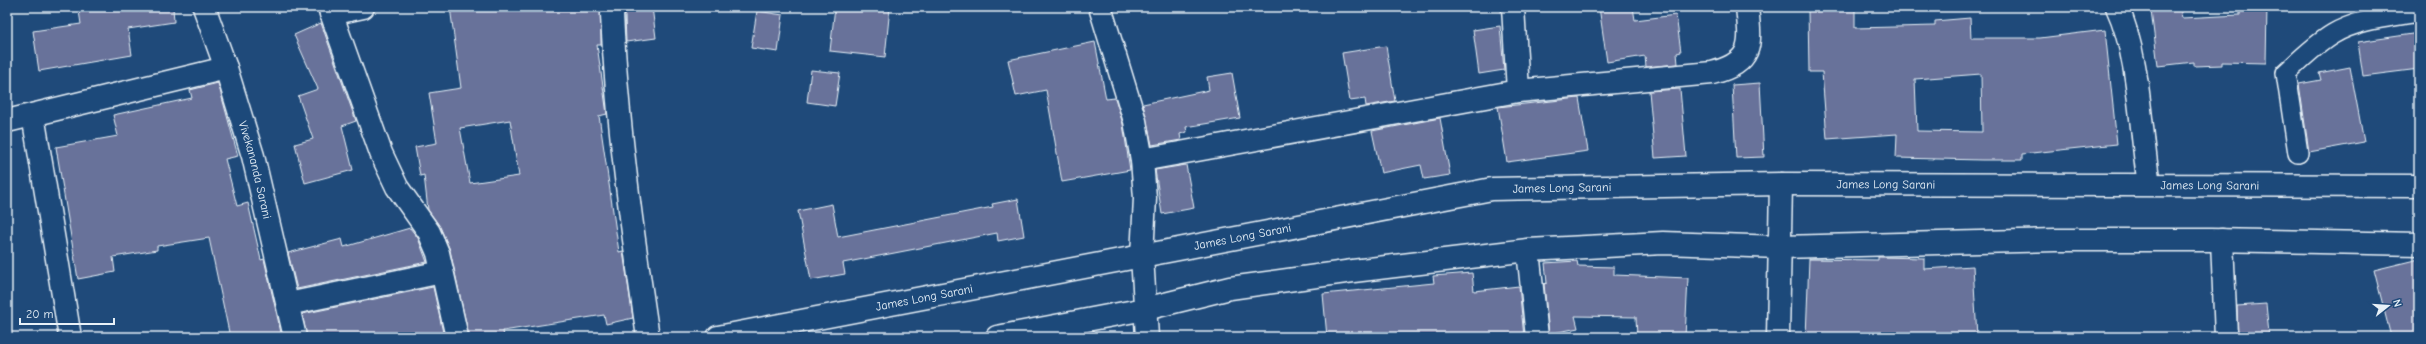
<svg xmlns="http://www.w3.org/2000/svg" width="2426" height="344" font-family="'Comic Neue',sans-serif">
  <rect width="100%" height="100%" fill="#1f4a7a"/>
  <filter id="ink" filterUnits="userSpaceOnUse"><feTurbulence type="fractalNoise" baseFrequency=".025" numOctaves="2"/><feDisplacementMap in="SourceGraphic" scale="8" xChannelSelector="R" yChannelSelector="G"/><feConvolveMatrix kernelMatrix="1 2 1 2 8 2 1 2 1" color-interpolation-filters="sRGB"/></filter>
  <g filter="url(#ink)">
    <path fill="#68729a" stroke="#e8f1f8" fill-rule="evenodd" d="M100,7H173L174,22L128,29L132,55L39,71L33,31L81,24L79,11Z
      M450,7L601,9V45H597L607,114L599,116L619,252L623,251L633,318L606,324L604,315L503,331L504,337H469L450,250L440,227L428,210L424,175L420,176L415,147L437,143L429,93L461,88ZM510,120L519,176L470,183L460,128Z
      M627,7H652L656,38L626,42L625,16Z
      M835,7H890L885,57L830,51Z
      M1599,7H1633L1635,20L1676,15L1681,52L1677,53L1678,64L1646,67L1645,56L1607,62Z
      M2180,7L2182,18L2240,15V7H2267L2266,63L2222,62V65L2194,66V62L2158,66L2151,10Z
      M1808,9H1855V28L1935,26V21L1970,18L1971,38H2040L2105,30L2117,144L2022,154V160H1982L1896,158L1897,134L1827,139L1822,72H1809ZM1981,74L1982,132L1917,131L1915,79Z
      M757,11L783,15L778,52L751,48Z
      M321,23L356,121L342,126L353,170L305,183L295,144L313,139L298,96L318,89L294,35Z
      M1500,26L1504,70L1479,74L1473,30Z
      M2419,33V69L2363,76L2358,42Z
      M1095,42L1106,99L1115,98L1123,124L1130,170L1062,182L1046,90L1016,96L1008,60Z
      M1386,46L1395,101L1366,106L1365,99L1350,101L1342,53Z
      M2350,67L2364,142L2309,152L2299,84L2321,80L2319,73Z
      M811,70L840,73L835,106L807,102Z
      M1232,73L1240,118L1186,127L1187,132L1180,134L1181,140L1152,145L1143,104L1209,90L1207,77Z
      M218,83L238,156L225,159L237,206L248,203L261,260L264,259L282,337H230L209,238L157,246V250L113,257L115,272L78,279L56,147L118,136L113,115L192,98L190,90Z
      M1760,83L1764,157L1736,158L1732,85Z
      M1680,89L1686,156L1655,158L1649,91Z
      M1579,98L1588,151L1507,162L1498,107Z
      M1440,118L1450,175L1424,179L1421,165L1381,173L1372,131Z
      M1186,165L1194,208L1162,214L1155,170Z
      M1018,199L1024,236L998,241L997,233L843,263L845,274L811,280L798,211L832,204L838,237L993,207L992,204Z
      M410,228L418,238L427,262L297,289L288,253L342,239L344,247Z
      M1878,257L1924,258V269L1973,266L1977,337H1806L1809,259L1878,260Z
      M2419,259V337H2391L2374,270Z
      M1577,261L1578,266L1614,267V275L1688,278L1685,337H1637L1636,317L1575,316L1578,328L1549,334L1544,284L1547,283L1545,263Z
      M1472,273L1474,291L1519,286L1524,337H1327L1323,294L1434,283L1433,276Z
      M433,287L444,337H307L302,314Z
      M2266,304L2269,334L2238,337L2237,306Z"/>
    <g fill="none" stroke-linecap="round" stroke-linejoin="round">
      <defs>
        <path id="lane" d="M2298,153L2286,73C2301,59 2316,44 2333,34C2358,19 2391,17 2419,12"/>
        <g id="street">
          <path id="s1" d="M204,7L226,68L253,156L295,337"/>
          <path d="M329,7L381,153L397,187L429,232L438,253L457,337"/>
          <path d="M615,7L612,14C617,123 632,230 648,337"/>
          <path d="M1513,7L1518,91"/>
          <path d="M331,14L363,7"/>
          <path d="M33,115L70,337"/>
          <path d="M7,121L226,68"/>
          <path d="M1142,160L1518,91L1712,73C1754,62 1751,45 1747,7"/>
          <path d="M2222,240L2226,337"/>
          <path d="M1528,250L1537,337"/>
          <path d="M288,304L442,272"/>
          <path d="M1778,337L1781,184"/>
        </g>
        <g id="secondary">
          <path d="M1100,7L1135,121L1142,160L1145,198L1142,256L1147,337"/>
          <path d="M2117,7C2140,56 2140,131 2149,184"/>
          <path id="s2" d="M718,337L1492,189L1781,184L2419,186"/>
          <path d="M997,337L1145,309L1230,288L1353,271L1528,250L1663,243L1780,247L2055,240H2210L2419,244"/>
        </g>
      </defs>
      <use href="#lane" stroke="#e8f1f8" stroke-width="22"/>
      <use href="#street" stroke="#e8f1f8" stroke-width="25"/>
      <use href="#secondary" stroke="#e8f1f8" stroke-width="25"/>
      <use href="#lane" stroke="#1f4a7a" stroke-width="19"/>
      <use href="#street" stroke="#1f4a7a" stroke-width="22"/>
      <use href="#secondary" stroke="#1f4a7a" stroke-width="22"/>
    </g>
  </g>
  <g text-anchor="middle" stroke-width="4" stroke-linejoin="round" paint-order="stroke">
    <g font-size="12" fill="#e8f1f8" stroke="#1f4a7a">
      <text dy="4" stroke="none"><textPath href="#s1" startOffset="171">Vivekananda Sarani</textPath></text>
      <text dy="4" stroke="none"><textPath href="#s2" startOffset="1182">James Long Sarani</textPath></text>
      <text dy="4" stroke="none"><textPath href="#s2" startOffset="1506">James Long Sarani</textPath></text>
      <text dy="4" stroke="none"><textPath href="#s2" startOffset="858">James Long Sarani</textPath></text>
      <text dy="4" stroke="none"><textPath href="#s2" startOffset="534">James Long Sarani</textPath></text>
      <text dy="4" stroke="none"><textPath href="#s2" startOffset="210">James Long Sarani</textPath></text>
    </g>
  </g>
  <rect width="2426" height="344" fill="none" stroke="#1f4a7a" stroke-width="24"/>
  <rect x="12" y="12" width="2402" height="320" fill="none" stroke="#e8f1f8" stroke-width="1.5" filter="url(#ink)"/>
  <g transform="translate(2388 306) rotate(73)" stroke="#1f4a7a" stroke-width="3" paint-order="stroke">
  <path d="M0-3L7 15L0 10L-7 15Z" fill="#e8f1f8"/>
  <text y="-6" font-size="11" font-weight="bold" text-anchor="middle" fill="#e8f1f8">N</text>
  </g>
  <path d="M20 318v6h94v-6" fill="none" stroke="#e8f1f8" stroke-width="2"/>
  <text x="26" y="318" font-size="12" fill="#e8f1f8" stroke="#1f4a7a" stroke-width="3" paint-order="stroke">20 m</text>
</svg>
